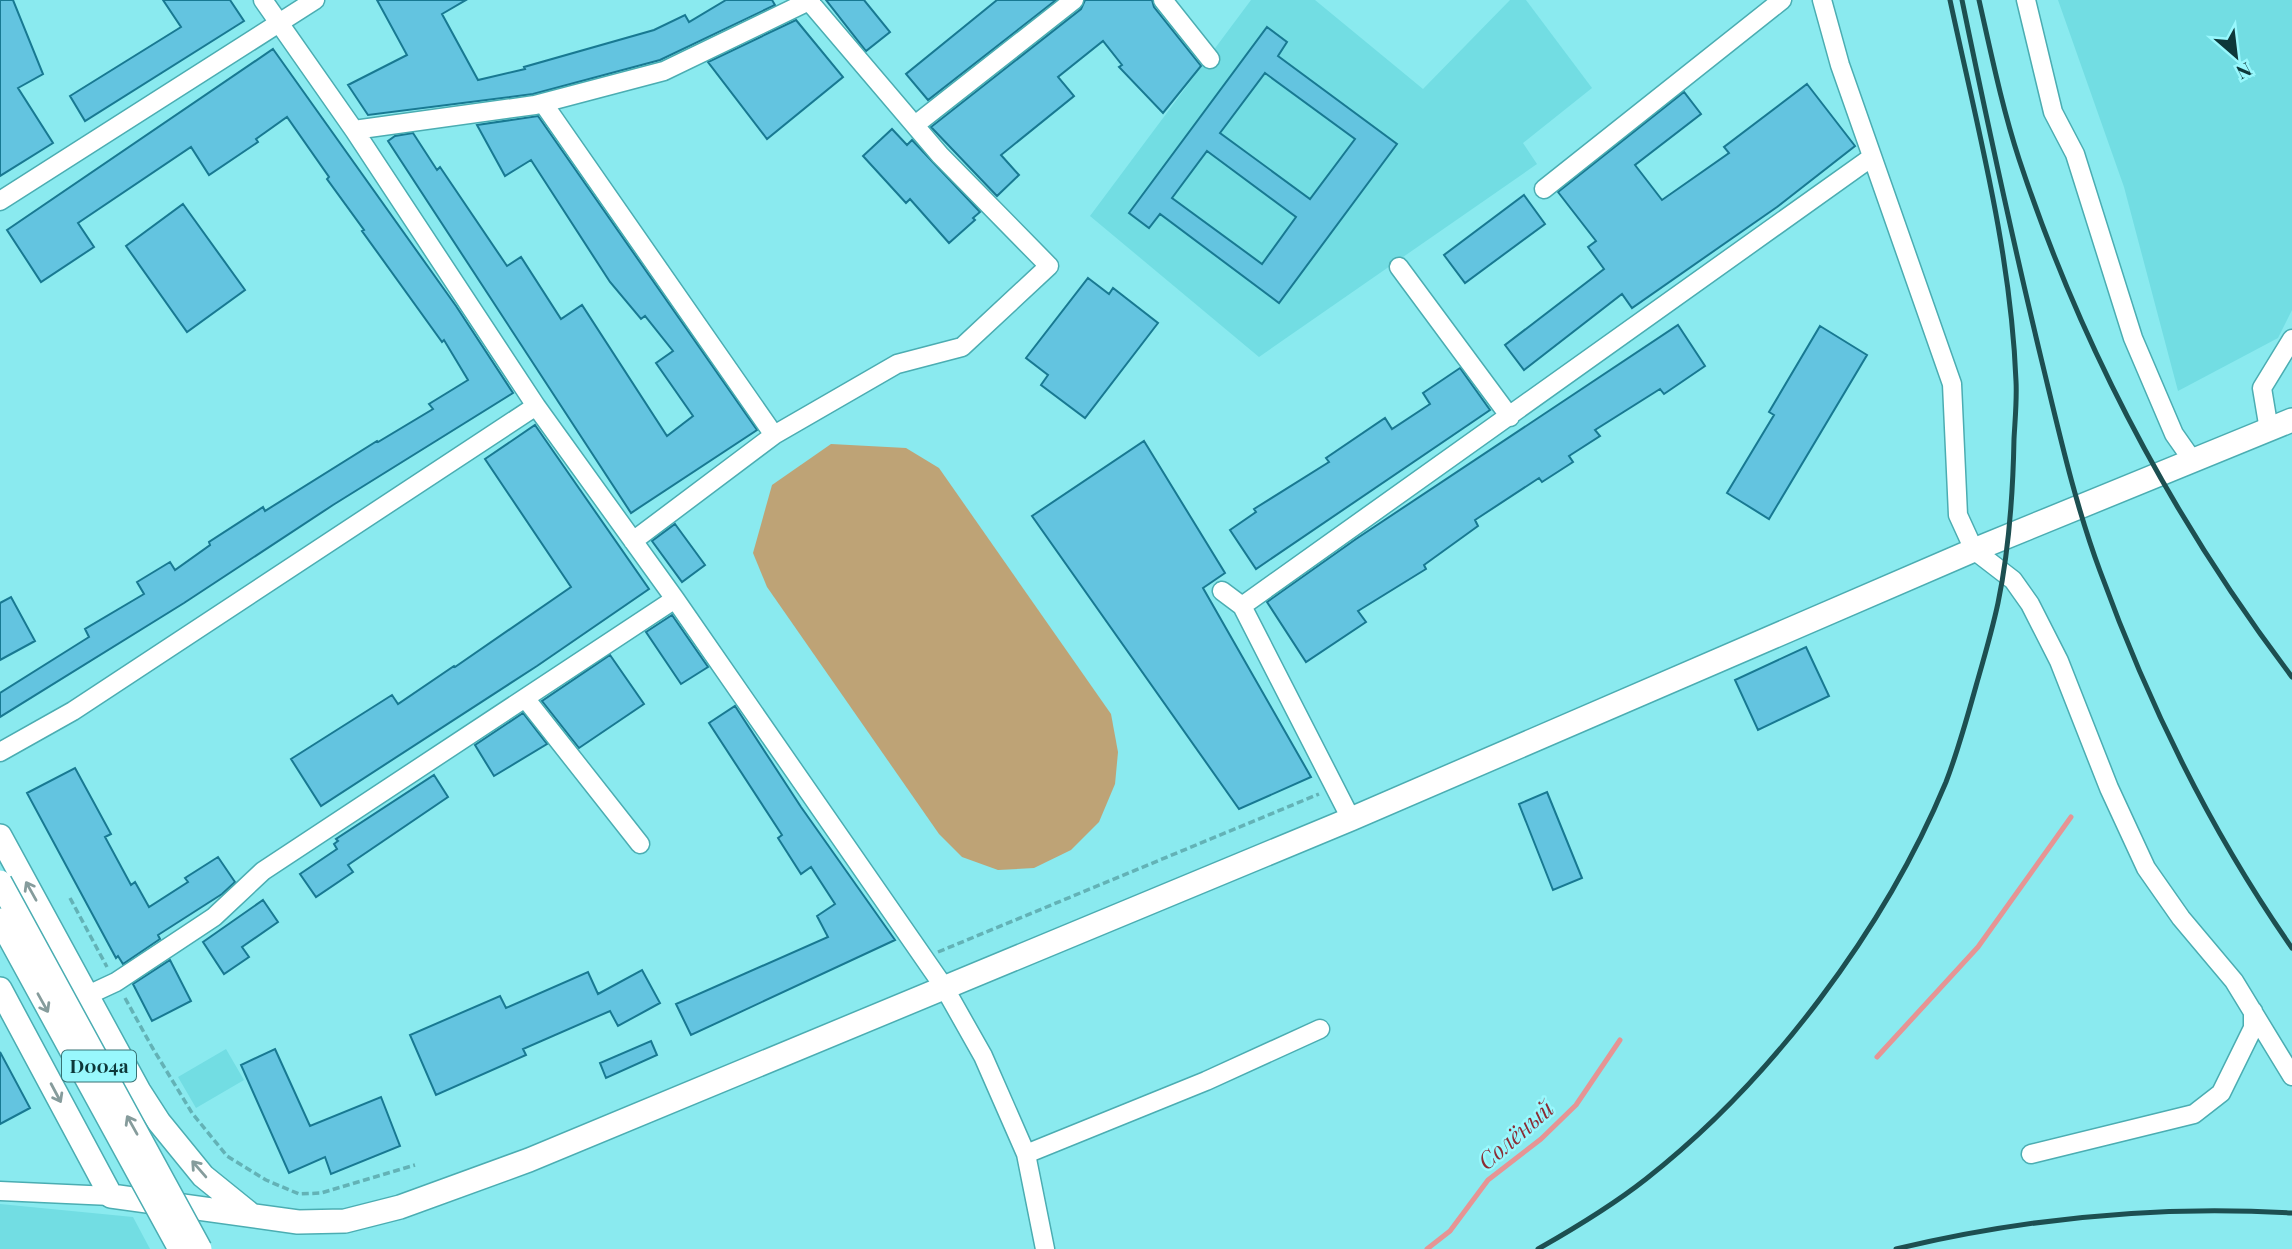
<svg xmlns="http://www.w3.org/2000/svg" width="2292" height="1249" font-family="'Playfair Display',serif">
  <rect width="100%" height="100%" fill="#8aeaef"/>
  <path fill="#72dde3" d="M1251,0H1315L1423,89L1510,0H1526L1592,88L1523,143L1537,164L1259,357L1090,216Z
    M2058,0H2292V310L2278,338L2178,391L2124,187Z
    M226,1049L244,1080L196,1108L178,1077Z
    M0,1204L133,1217L150,1249H0Z"/>
  <path fill="#bea376" d="M831,444L906,448L939,468L1111,714L1118,752L1115,784L1099,822L1071,850L1034,868L998,870L962,857L939,834L767,587L753,553L772,485Z"/>
  <g fill="none" stroke-linecap="round" stroke-linejoin="round">
    <path stroke="#e69494" stroke-width="5" d="M1877,1057L1978,947L2071,817
      M1427,1249L1450,1231L1488,1180L1541,1139L1576,1105L1620,1040"/>
  </g>
  <path fill="#63c4e0" stroke="#187992" stroke-width="2" fill-rule="evenodd" d="M0,0H13L43,74L18,88L53,143L0,176Z
    M163,0H230L244,21L85,121L70,96L181,27Z
    M377,0H466L442,14L478,80L525,69L524,67L654,30L685,15L689,22L726,0H772L775,5L660,60L533,94L368,115L348,85L407,55Z
    M826,0H864L890,32L866,51Z
    M997,0H1056L928,100L906,74Z
    M1085,0H1152L1154,7L1201,66L1163,113L1119,67L1122,65L1103,41L1058,77L1074,96L1001,155L1019,175L997,196L931,127L1081,9Z
    M796,20L843,77L767,139L708,62Z
    M1267,27L1287,42L1278,56L1397,144L1279,303L1160,214L1149,228L1129,213ZM1265,73L1355,139L1310,199L1220,133ZM1207,151L1296,217L1262,264L1172,198Z
    M273,49L456,306L513,393L333,505L184,603L0,717V693L89,637L85,629L144,594L137,582L170,562L175,570L210,545L209,542L263,507L265,511L377,441L378,442L433,409L429,404L468,380L444,340L442,342L362,231L364,230L327,179L329,177L287,117L256,139L258,142L209,175L191,147L78,223L94,247L41,282L7,230Z
    M1807,84L1855,146L1777,207L1632,308L1622,294L1524,370L1505,345L1604,269L1588,247L1596,241L1558,192L1684,92L1701,114L1635,165L1662,200L1729,153L1724,147Z
    M538,116L757,430L631,513L388,141L395,136L413,133L437,170L440,167L507,266L521,257L561,319L582,305L667,436L693,416L656,363L673,351L645,316L641,319L610,282L531,160L505,176L477,125Z
    M892,129L907,145L912,140L980,212L973,218L975,220L949,243L910,199L906,203L863,156Z
    M1524,195L1545,224L1465,283L1444,255Z
    M183,204L245,290L187,332L126,246Z
    M1088,278L1109,294L1113,288L1158,323L1085,418L1041,385L1048,375L1026,358Z
    M1678,325L1705,366L1664,394L1660,389L1595,430L1600,436L1569,456L1573,462L1542,482L1539,478L1475,520L1478,526L1424,565L1426,569L1358,611L1366,622L1306,662L1267,602L1356,539Z
    M1820,326L1867,355L1769,519L1727,493L1774,415L1769,412Z
    M1460,368L1490,410L1256,569L1230,530L1256,512L1254,509L1329,462L1326,458L1385,418L1392,429L1430,404L1423,393Z
    M535,425L649,589L537,666L321,806L291,759L392,695L398,704L454,666L455,667L571,587L485,459Z
    M1144,441L1225,573L1203,588L1311,777L1239,809L1032,516Z
    M675,524L705,565L682,582L652,541Z
    M11,597L35,641L0,660V603Z
    M672,615L708,667L681,684L646,632Z
    M1806,647L1829,696L1758,730L1735,680Z
    M610,655L644,704L579,748L542,701Z
    M735,706L801,807L895,940L691,1035L676,1004L828,937L817,916L835,904L811,867L801,874L778,838L782,835L709,723Z
    M523,713L547,744L494,776L475,745Z
    M75,768L111,834L105,837L131,885L135,882L149,907L188,882L185,878L218,857L235,882L222,894L158,935L160,939L123,964L118,956L116,958L27,793Z
    M434,775L448,797L348,865L353,872L316,897L300,874L337,849L334,844L338,841L336,839Z
    M1547,792L1582,878L1553,890L1519,804Z
    M263,900L278,922L242,947L249,957L224,974L203,942Z
    M170,960L191,1001L152,1021L133,984Z
    M642,970L660,1003L618,1026L610,1011L523,1049L526,1055L436,1095L410,1035L500,996L506,1008L588,972L598,994Z
    M651,1041L657,1055L606,1078L600,1063Z
    M275,1049L310,1126L381,1097L400,1146L331,1174L325,1157L289,1173L241,1065Z
    M0,1052L30,1108L0,1124Z"/>
  <g fill="none" stroke-linecap="round" stroke-linejoin="round">
    <defs>
      <path id="minor" d="M263,0L354,130L536,406L675,599L944,987L983,1056L1026,1154L1045,1249
        M1163,0L1210,59
        M1822,0L1840,65L1952,384L1958,515L1974,550L2013,580L2030,604L2059,661L2109,788L2146,868L2181,918L2234,981L2292,1076
        M2026,0L2053,112L2075,154L2133,338L2174,434L2193,461
        M543,103L774,435
        M915,125L1074,0
        M354,130L535,105L664,71L811,0
        M1544,189L1782,0
        M0,201L315,0
        M1399,267L1510,417
        M2269,430L2262,388L2292,339
        M633,541L774,435L897,364L962,347L1049,266L940,155L808,0
        M1222,591L1242,606L1351,819
        M1242,606L1872,157
        M525,698L640,844
        M0,752L73,711L536,406
        M88,995L116,982L214,917L263,871L675,599
        M1026,1154L1206,1081L1320,1029
        M2031,1154L2194,1114L2221,1093L2253,1028V1011
        M0,1191L111,1196"/>
      <path id="major" d="M0,836L139,1091L159,1122L203,1176L250,1214
        M0,989L111,1196L298,1222L345,1221L400,1207L529,1160L1351,819L1974,550L2292,420"/>
    </defs>
    <use href="#minor" stroke="#4badb2" stroke-width="21"/>
    <use href="#major" stroke="#4badb2" stroke-width="26"/>
    <path stroke="#63b2b6" stroke-width="3.5" stroke-dasharray="7 3.5" stroke-linecap="butt" d="M70,898L107,967
      M938,952L1319,794
      M125,998L152,1047L192,1113L227,1156L266,1180L299,1194L321,1193L415,1165"/>
    <use href="#minor" stroke="#fff" stroke-width="18"/>
    <use href="#major" stroke="#fff" stroke-width="23"/>
    <path stroke="#1d4f51" stroke-width="5" d="M1962,0C1987,121 2013,242 2042,362C2059,432 2075,504 2100,571C2148,703 2211,832 2292,948
      M1979,0C1991,53 2002,107 2019,159C2081,346 2173,520 2292,677
      M1538,1249C1575,1228 1613,1205 1646,1179C1771,1081 1885,929 1946,782C1958,751 1967,718 1976,686C1984,658 1992,631 1998,603C2009,550 2013,493 2014,439C2015,420 2017,400 2016,381C2011,252 1977,126 1950,0
      M1896,1249C2026,1218 2159,1205 2292,1213"/>
    <defs>
      <path id="major-bridge" d="M0,882L200,1249
        M0,920L180,1249"/>
    </defs>
    <use href="#major-bridge" stroke="#4badb2" stroke-width="26" stroke-linecap="butt"/>
    <use href="#major-bridge" stroke="#fff" stroke-width="23"/>
  </g>
  <defs><path id="oneway-shaft" d="M-6 0H5M1.5-3L5.5 0L1.5 3" fill="none" stroke-width="1.6" stroke-linecap="round" stroke-linejoin="round" transform="scale(1.75)"/></defs>
  <g stroke="#869c9c">
    <use href="#oneway-shaft" transform="translate(31 891) rotate(-119)"/>
    <use href="#oneway-shaft" transform="translate(43 1003) rotate(61)"/>
    <use href="#oneway-shaft" transform="translate(56 1093) rotate(62)"/>
    <use href="#oneway-shaft" transform="translate(132 1125) rotate(-119)"/>
    <use href="#oneway-shaft" transform="translate(199 1169) rotate(-131)"/>
  </g>
  <g text-anchor="middle" stroke-width="5" stroke-linejoin="round" paint-order="stroke">
    <rect fill="#98f8fd" stroke="#377274" stroke-width="2" x="62" y="1050.5" width="74" height="31" rx="5"/>
    <g font-size="19" font-weight="bold" fill="#0d383a">
      <text x="99" y="1073">D004a</text>
    </g>
    <g font-size="23" font-style="italic" fill="#8c2c34" stroke="#98f8fd">
      <text transform="translate(1516 1135) rotate(-41)" y="8">Солёный</text>
    </g>
  </g>
  <g transform="translate(2236 56) rotate(152)" stroke="#98f8fd" stroke-width="5" paint-order="stroke">
  <path d="M0-5L12 26L0 18L-12 26Z" fill="#0d383a"/>
  <text y="-10" font-size="19" font-weight="bold" text-anchor="middle" fill="#0d383a">N</text>
  </g>
</svg>
